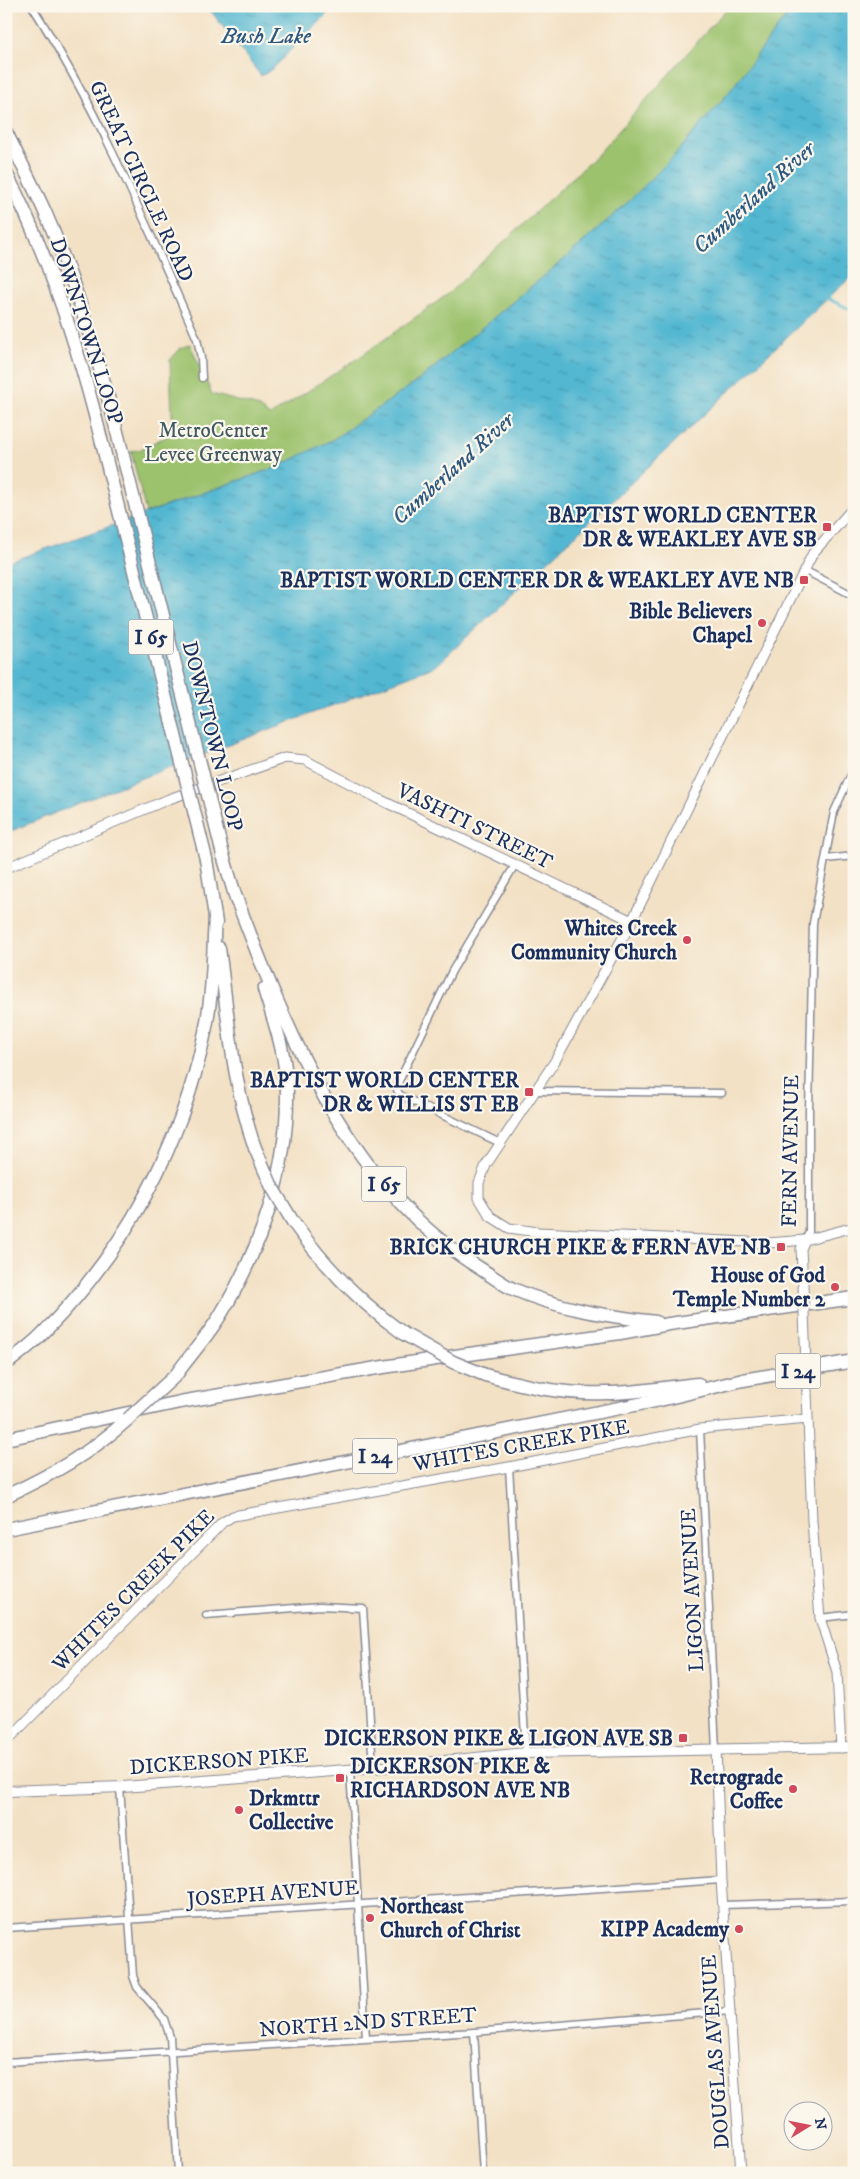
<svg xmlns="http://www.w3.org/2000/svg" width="860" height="2179" font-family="'IM FELL DW Pica',serif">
  <defs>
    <pattern id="water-ripples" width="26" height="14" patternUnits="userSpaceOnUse" patternTransform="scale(1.25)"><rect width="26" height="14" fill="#52b7d1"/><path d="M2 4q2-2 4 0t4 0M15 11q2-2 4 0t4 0" fill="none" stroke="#4395ad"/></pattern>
  </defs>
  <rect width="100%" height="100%" fill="#fbf7ec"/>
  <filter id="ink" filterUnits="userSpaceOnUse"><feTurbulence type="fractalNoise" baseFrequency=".02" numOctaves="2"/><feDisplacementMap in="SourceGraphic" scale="10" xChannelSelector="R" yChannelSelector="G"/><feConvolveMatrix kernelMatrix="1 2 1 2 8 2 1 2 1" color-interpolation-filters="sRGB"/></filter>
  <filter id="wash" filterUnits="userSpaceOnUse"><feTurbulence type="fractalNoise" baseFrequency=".0096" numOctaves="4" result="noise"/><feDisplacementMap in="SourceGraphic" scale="20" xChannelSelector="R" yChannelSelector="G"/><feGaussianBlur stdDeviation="1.12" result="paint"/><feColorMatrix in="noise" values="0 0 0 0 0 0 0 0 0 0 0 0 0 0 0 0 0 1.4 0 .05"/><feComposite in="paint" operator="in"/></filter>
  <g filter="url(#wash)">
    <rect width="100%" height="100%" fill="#f3e1c5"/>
    <path fill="#9cc26d" stroke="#5c7866" d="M729,6H794L730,91L672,158L628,202L568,256L419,380L334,439L277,467L146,513L131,451L139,450L167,436L172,418L170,360L181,348L190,344L212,394L256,406L270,416L364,354L448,294L599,153Z"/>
    <path fill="url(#water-ripples)" stroke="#367398" d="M207,6H331C325,21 310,29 299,41C287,53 277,68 261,76Z
      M794,6H854V274L436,666L134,781L6,833V563L277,467L334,439L419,380L568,256L628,202L672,158L730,91Z"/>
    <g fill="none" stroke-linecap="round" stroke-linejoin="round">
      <path stroke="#52b7d1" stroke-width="2.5" d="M826,298L854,311"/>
    </g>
  </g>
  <g filter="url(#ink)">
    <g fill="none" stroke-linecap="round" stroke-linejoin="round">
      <defs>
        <path id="minor" d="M32,6C99,111 147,226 197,339L201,358L202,378
          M804,570L854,596
          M826,859L854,856
          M534,1091L722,1093
          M500,1143L400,1095L397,1090L399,1081L452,971L515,865
          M805,1240L809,1232V1111L813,923L834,812L854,768
          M700,1429L716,1749
          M509,1467L526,1753
          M206,1615L320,1606L363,1608L373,1768
          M820,1618L854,1614
          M350,1770L366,2038
          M120,1787L133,1976L137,1987L164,2019L170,2037L178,2173
          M723,1905L854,1901
          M6,1928L721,1880
          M474,2032L483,2173
          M6,2062L474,2032L731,2011"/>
        <path id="tertiary" d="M854,507L813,553L632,921L555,1061L486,1165L479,1183V1198L490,1216L509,1228L538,1232L768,1243L805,1240L854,1227
          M6,868L169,799L285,758L305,760L379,799L632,921
          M803,1285L801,1249L805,1240
          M807,1392L812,1521L820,1618L837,1672L841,1748
          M6,1742L223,1522L233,1516L509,1467L700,1429L808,1419"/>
        <path id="secondary" d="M716,1749L721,1880L741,2173"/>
        <path id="primary" d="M6,1791L123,1787L373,1768L526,1753L854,1747"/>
        <path id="motorway" d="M6,132C19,159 33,185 45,212C73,276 94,344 112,412
          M6,173C46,250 73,332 95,415
          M223,855L237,902
          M206,859L216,923
          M235,895C288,1034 348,1188 481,1269C492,1276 502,1284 513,1289C559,1309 607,1316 656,1322
          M219,948C228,1015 232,1083 255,1148
          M293,1222C325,1267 359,1302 404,1334
          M6,1364C19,1354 33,1344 44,1332C125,1251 182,1145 205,1032C213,994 213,953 215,915
          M176,1375C190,1355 208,1336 221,1314C261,1248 288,1170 287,1092C287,1057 274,1021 264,989
          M485,1375C525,1386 564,1395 606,1393C636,1393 667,1387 698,1384
          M6,1439L180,1402L377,1368L462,1355L620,1333L669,1324L854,1298
          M6,1496C51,1475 91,1453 128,1419
          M6,1529L660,1400L743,1380L854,1361"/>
      </defs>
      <use href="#minor" stroke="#878892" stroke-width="9"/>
      <use href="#tertiary" stroke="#878892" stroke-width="11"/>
      <use href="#secondary" stroke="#878892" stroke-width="11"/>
      <use href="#primary" stroke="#878892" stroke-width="12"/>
      <use href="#motorway" stroke="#878892" stroke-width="15"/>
      <use href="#minor" stroke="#fff" stroke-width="6"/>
      <use href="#tertiary" stroke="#fff" stroke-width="9"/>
      <use href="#secondary" stroke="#fff" stroke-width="9"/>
      <use href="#primary" stroke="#fff" stroke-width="10"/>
      <use href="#motorway" stroke="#fff" stroke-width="12"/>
      <defs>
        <path id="tertiary-bridge" d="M803,1285L807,1392"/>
        <path id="motorway-bridge" d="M112,412L223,855
          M95,415L206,859
          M255,1148L272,1187L293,1222
          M404,1334L453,1362L485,1375
          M128,1419L176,1375"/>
      </defs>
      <use href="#tertiary-bridge" stroke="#878892" stroke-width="11" stroke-linecap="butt"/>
      <use href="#motorway-bridge" stroke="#878892" stroke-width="15" stroke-linecap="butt"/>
      <use href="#tertiary-bridge" stroke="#fff" stroke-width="9"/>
      <use href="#motorway-bridge" stroke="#fff" stroke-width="12"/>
    </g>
  </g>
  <g fill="#d1495b" stroke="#fbf7ec" stroke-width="2">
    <rect x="822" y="522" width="10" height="10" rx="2.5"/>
    <rect x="799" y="575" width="10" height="10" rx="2.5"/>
    <circle cx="762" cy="623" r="5"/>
    <circle cx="687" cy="940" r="5"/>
    <rect x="524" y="1087" width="10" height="10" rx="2.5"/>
    <rect x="776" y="1242" width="10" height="10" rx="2.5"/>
    <circle cx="835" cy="1287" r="5"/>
    <rect x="678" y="1733" width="10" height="10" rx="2.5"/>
    <rect x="335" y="1773" width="10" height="10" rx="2.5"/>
    <circle cx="793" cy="1789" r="5"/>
    <circle cx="239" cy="1810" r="5"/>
    <circle cx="370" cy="1918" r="5"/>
    <circle cx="739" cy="1929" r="5"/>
  </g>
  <g text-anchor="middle" stroke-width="4.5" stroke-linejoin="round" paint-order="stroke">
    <g fill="#fbf7ec" stroke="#5e6b89" stroke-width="1">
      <rect x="128.5" y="619.5" width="45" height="35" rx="4"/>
      <rect x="361.5" y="1166.5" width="45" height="35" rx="4"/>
      <rect x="775.5" y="1353.5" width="45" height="35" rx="4"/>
      <rect x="352.5" y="1438.5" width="45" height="35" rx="4"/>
    </g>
    <g font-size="20" font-weight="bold" fill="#1b2f5e">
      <text x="151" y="644">I 65</text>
      <text x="384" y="1191">I 65</text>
      <text x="798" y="1378">I 24</text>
      <text x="375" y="1463">I 24</text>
    </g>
    <g font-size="21" fill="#1b2f5e" stroke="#fbf7ec">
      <text transform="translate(142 181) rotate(65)" y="7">GREAT CIRCLE ROAD</text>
      <text transform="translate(87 331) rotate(72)" y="7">DOWNTOWN LOOP</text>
      <text transform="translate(213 736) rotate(76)" y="7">DOWNTOWN LOOP</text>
      <text transform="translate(475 826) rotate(26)" y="7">VASHTI STREET</text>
      <text transform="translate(790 1151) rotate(-89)" y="7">FERN AVENUE</text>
      <text transform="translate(521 1445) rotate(-10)" y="7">WHITES CREEK PIKE</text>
      <text transform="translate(133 1590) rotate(-45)" y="7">WHITES CREEK PIKE</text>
      <text transform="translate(692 1590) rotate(-93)" y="7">LIGON AVENUE</text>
      <text transform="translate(219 1761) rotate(-4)" y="7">DICKERSON PIKE</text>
      <text transform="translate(273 1893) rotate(-4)" y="7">JOSEPH AVENUE</text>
      <text transform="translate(368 2022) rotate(-4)" y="7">NORTH 2ND STREET</text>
      <text transform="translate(715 2052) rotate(-94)" y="7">DOUGLAS AVENUE</text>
    </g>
    <g font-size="21" fill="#425b62" stroke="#fbf7ec">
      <text x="213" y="437">MetroCenter<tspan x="213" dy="24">Levee Greenway</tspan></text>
    </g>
    <g font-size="21" font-weight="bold" fill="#1b2f5e" stroke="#fbf7ec" text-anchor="end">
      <text x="817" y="522">BAPTIST WORLD CENTER<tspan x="817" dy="24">DR &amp; WEAKLEY AVE SB</tspan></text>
      <text x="794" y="587">BAPTIST WORLD CENTER DR &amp; WEAKLEY AVE NB</text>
      <text x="752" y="618">Bible Believers<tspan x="752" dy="24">Chapel</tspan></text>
      <text x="677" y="935">Whites Creek<tspan x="677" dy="24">Community Church</tspan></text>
      <text x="519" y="1087">BAPTIST WORLD CENTER<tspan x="519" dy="24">DR &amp; WILLIS ST EB</tspan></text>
      <text x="771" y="1254">BRICK CHURCH PIKE &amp; FERN AVE NB</text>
      <text x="825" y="1282">House of God<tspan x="825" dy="24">Temple Number 2</tspan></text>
      <text x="673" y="1745">DICKERSON PIKE &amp; LIGON AVE SB</text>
      <text x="350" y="1773" text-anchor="start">DICKERSON PIKE &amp;<tspan x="350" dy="24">RICHARDSON AVE NB</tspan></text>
      <text x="783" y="1784">Retrograde<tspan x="783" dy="24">Coffee</tspan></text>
      <text x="249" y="1805" text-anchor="start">Drkmttr<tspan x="249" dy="24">Collective</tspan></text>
      <text x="380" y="1913" text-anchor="start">Northeast<tspan x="380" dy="24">Church of Christ</tspan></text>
      <text x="729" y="1936">KIPP Academy</text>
    </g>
    <g font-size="22" font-style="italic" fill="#2c5880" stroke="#fbf7ec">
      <text x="266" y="43">Bush Lake</text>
      <text transform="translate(753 197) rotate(-42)" y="8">Cumberland River</text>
      <text transform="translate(452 468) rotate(-42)" y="8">Cumberland River</text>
    </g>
  </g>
  <rect width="860" height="2179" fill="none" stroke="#fbf7ec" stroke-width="25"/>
  <g transform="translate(808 2126) rotate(80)"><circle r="24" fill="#fbf7ec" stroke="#a1a7b3"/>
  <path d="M0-4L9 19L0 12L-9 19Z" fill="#d1495b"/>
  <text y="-8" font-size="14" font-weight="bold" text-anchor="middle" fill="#1b2f5e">N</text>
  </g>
</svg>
